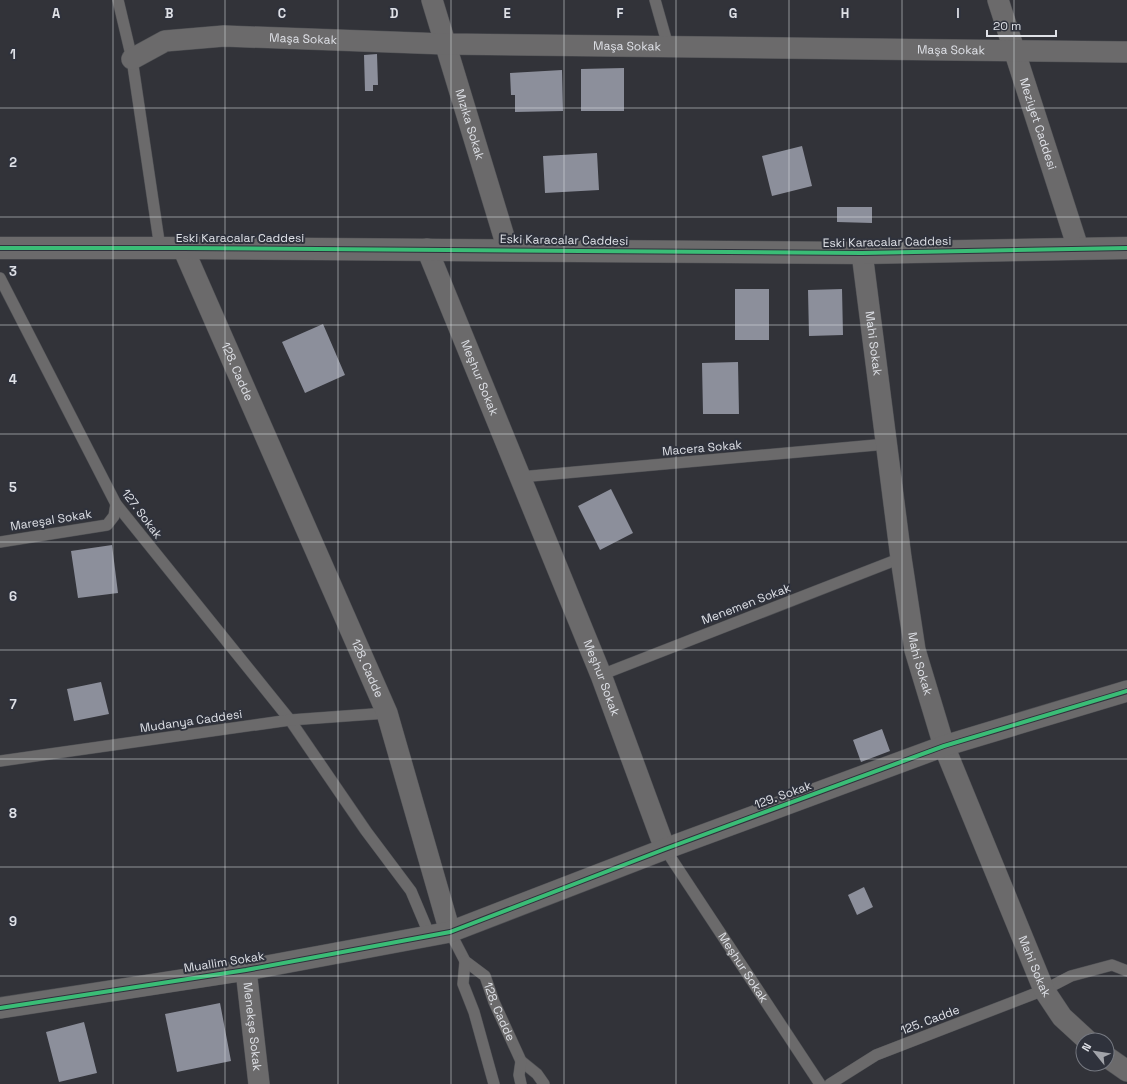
<svg xmlns="http://www.w3.org/2000/svg" width="1127" height="1084" font-family="'Space Grotesk',sans-serif">
  <rect width="100%" height="100%" fill="#323339"/>
  <path fill="#8c8f9b" d="M377,54L378,85H373V91H365L364,55Z
    M624,68V111H581V69Z
    M562,70L563,111L515,112V95H511L510,73Z
    M802,146L812,186L772,196L762,156Z
    M597,153L599,190L545,193L543,156Z
    M837,207H872V223L837,222Z
    M735,289H769V340H735Z
    M842,289L843,335L809,336L808,290Z
    M323,324L345,375L305,393L282,342Z
    M738,362L739,414H703L702,363Z
    M611,489L633,533L600,550L578,506Z
    M112,545L118,593L78,598L71,551Z
    M101,682L109,714L74,721L67,689Z
    M882,729L890,751L861,762L853,740Z
    M864,887L873,907L857,915L848,895Z
    M220,1003L231,1061L177,1072L165,1014Z
    M84,1022L97,1073L59,1082L46,1032Z"/>
  <g fill="none" stroke-linecap="round" stroke-linejoin="round">
    <defs>
      <g id="service">
        <path d="M118,0L132,59L160,248"/>
        <path d="M655,0L668,46"/>
        <path d="M0,278L116,504L290,720L366,831L411,891L430,936"/>
        <path d="M520,477L887,444"/>
        <path d="M0,542L107,525L114,516L116,504"/>
        <path d="M601,675L901,558"/>
        <path d="M0,761L290,720L387,713"/>
        <path id="s1" d="M665,849L820,1084"/>
        <path id="s2" d="M450,932L465,961L485,976L494,1002L521,1061L537,1074L544,1084"/>
        <path d="M465,961L463,984L474,1012L494,1084"/>
        <path d="M521,1061L519,1075L521,1084"/>
        <path d="M830,1084L876,1055L1044,990L1071,976L1112,965L1127,971"/>
      </g>
      <g id="minor">
        <path id="s3" d="M432,0L508,250"/>
        <path id="s4" d="M998,0L1078,248"/>
        <path id="s5" d="M132,59L165,41L224,36L445,44L1127,52"/>
        <path id="s6" d="M183,248L387,713L450,932"/>
        <path id="s7" d="M427,249L601,675L665,849"/>
        <path id="s8" d="M862,253L901,558L915,650L944,746L1044,990L1062,1017L1087,1040"/>
        <path id="s9" d="M246,970L259,1084"/>
        <path d="M0,1008L246,970L450,932L665,849L944,746L1127,691"/>
        <path d="M1107,1057L1127,1071"/>
      </g>
      <path id="tertiary" d="M0,248H183L862,253L1127,248"/>
    </defs>
    <use href="#service" stroke="#4f5054" stroke-width="12"/>
    <use href="#minor" stroke="#4f5054" stroke-width="22"/>
    <use href="#tertiary" stroke="#4f5054" stroke-width="23"/>
    <use href="#service" stroke="#6b6a6b" stroke-width="11"/>
    <use href="#minor" stroke="#6b6a6b" stroke-width="21"/>
    <use href="#tertiary" stroke="#6b6a6b" stroke-width="22"/>
    <defs>
      <path id="cycleway" d="M0,248H183L862,253L1127,248
        M0,1008L246,970L450,932L665,849L944,746L1127,691"/>
    </defs>
    <use href="#cycleway" stroke="#2f323c" stroke-width="6"/>
    <use href="#cycleway" stroke="#3abd76" stroke-width="4"/>
  </g>
  <path fill="none" stroke="#dfe1e7" stroke-width="1" stroke-opacity="0.55" d="M113,0V1084M225,0V1084M338,0V1084M451,0V1084M564,0V1084M676,0V1084M789,0V1084M902,0V1084M1014,0V1084M0,108H1127M0,217H1127M0,325H1127M0,434H1127M0,542H1127M0,650H1127M0,759H1127M0,867H1127M0,976H1127"/>
  <g text-anchor="middle" stroke-width="4" stroke-linejoin="round" paint-order="stroke">
    <g font-size="12" fill="#dfe1e7" stroke="#2f323c">
      <text dy="4" stroke="none"><textPath href="#s5" startOffset="176">Maşa Sokak</textPath></text>
      <text dy="4" stroke="none"><textPath href="#s5" startOffset="500">Maşa Sokak</textPath></text>
      <text dy="4" stroke="none"><textPath href="#s5" startOffset="824">Maşa Sokak</textPath></text>
      <text dy="4" stroke="none"><textPath href="#s4" startOffset="130">Meziyet Caddesi</textPath></text>
      <text dy="4" stroke="none"><textPath href="#s3" startOffset="130">Mızıka Sokak</textPath></text>
      <text x="240" y="242">Eski Karacalar Caddesi</text>
      <text transform="translate(564 240) rotate(1)" y="4">Eski Karacalar Caddesi</text>
      <text transform="translate(887 242) rotate(-1)" y="4">Eski Karacalar Caddesi</text>
      <text dy="4" stroke="none"><textPath href="#s8" startOffset="91">Mahi Sokak</textPath></text>
      <text dy="4" stroke="none"><textPath href="#s6" startOffset="135">128. Cadde</textPath></text>
      <text dy="4" stroke="none"><textPath href="#s7" startOffset="139">Meşhur Sokak</textPath></text>
      <text transform="translate(702 448) rotate(-5)" y="4">Macera Sokak</text>
      <text transform="translate(142 514) rotate(53)" y="4">127. Sokak</text>
      <text transform="translate(51 520) rotate(-9)" y="4">Mareşal Sokak</text>
      <text transform="translate(746 604) rotate(-21)" y="4">Menemen Sokak</text>
      <text dy="4" stroke="none"><textPath href="#s8" startOffset="415">Mahi Sokak</textPath></text>
      <text dy="4" stroke="none"><textPath href="#s6" startOffset="459">128. Cadde</textPath></text>
      <text dy="4" stroke="none"><textPath href="#s7" startOffset="463">Meşhur Sokak</textPath></text>
      <text transform="translate(191 721) rotate(-8)" y="4">Mudanya Caddesi</text>
      <text transform="translate(783 795) rotate(-20)" y="4">129. Sokak</text>
      <text transform="translate(224 962) rotate(-9)" y="4">Muallim Sokak</text>
      <text dy="4" stroke="none"><textPath href="#s8" startOffset="739">Mahi Sokak</textPath></text>
      <text dy="4" stroke="none"><textPath href="#s1" startOffset="142">Meşhur Sokak</textPath></text>
      <text dy="4" stroke="none"><textPath href="#s2" startOffset="96">128. Cadde</textPath></text>
      <text transform="translate(930 1020) rotate(-21)" y="4">125. Cadde</text>
      <text dy="4" stroke="none"><textPath href="#s9" startOffset="57">Menekşe Sokak</textPath></text>
    </g>
  </g>
  <g font-size="13" text-anchor="middle" font-weight="bold" fill="#dfe1e7" stroke="#2f323c" stroke-width="4" stroke-linejoin="round" paint-order="stroke">
    <text x="56" y="18">A</text>
    <text x="169" y="18">B</text>
    <text x="282" y="18">C</text>
    <text x="394" y="18">D</text>
    <text x="507" y="18">E</text>
    <text x="620" y="18">F</text>
    <text x="733" y="18">G</text>
    <text x="845" y="18">H</text>
    <text x="958" y="18">I</text>
    <text x="13" y="59">1</text>
    <text x="13" y="167">2</text>
    <text x="13" y="276">3</text>
    <text x="13" y="384">4</text>
    <text x="13" y="492">5</text>
    <text x="13" y="601">6</text>
    <text x="13" y="709">7</text>
    <text x="13" y="818">8</text>
    <text x="13" y="926">9</text>
  </g>
  <g transform="translate(1095 1052) rotate(300)"><circle r="19" fill="#2f323c" stroke="#757880"/>
  <path d="M0-3L7 15L0 10L-7 15Z" fill="#a2a4aa"/>
  <text y="-6" font-size="11" font-weight="bold" text-anchor="middle" fill="#dfe1e7">N</text>
  </g>
  <path d="M987 30v6h69v-6" fill="none" stroke="#dfe1e7" stroke-width="2"/>
  <text x="993" y="30" font-size="12" fill="#dfe1e7" stroke="#2f323c" stroke-width="3" paint-order="stroke">20 m</text>
</svg>
